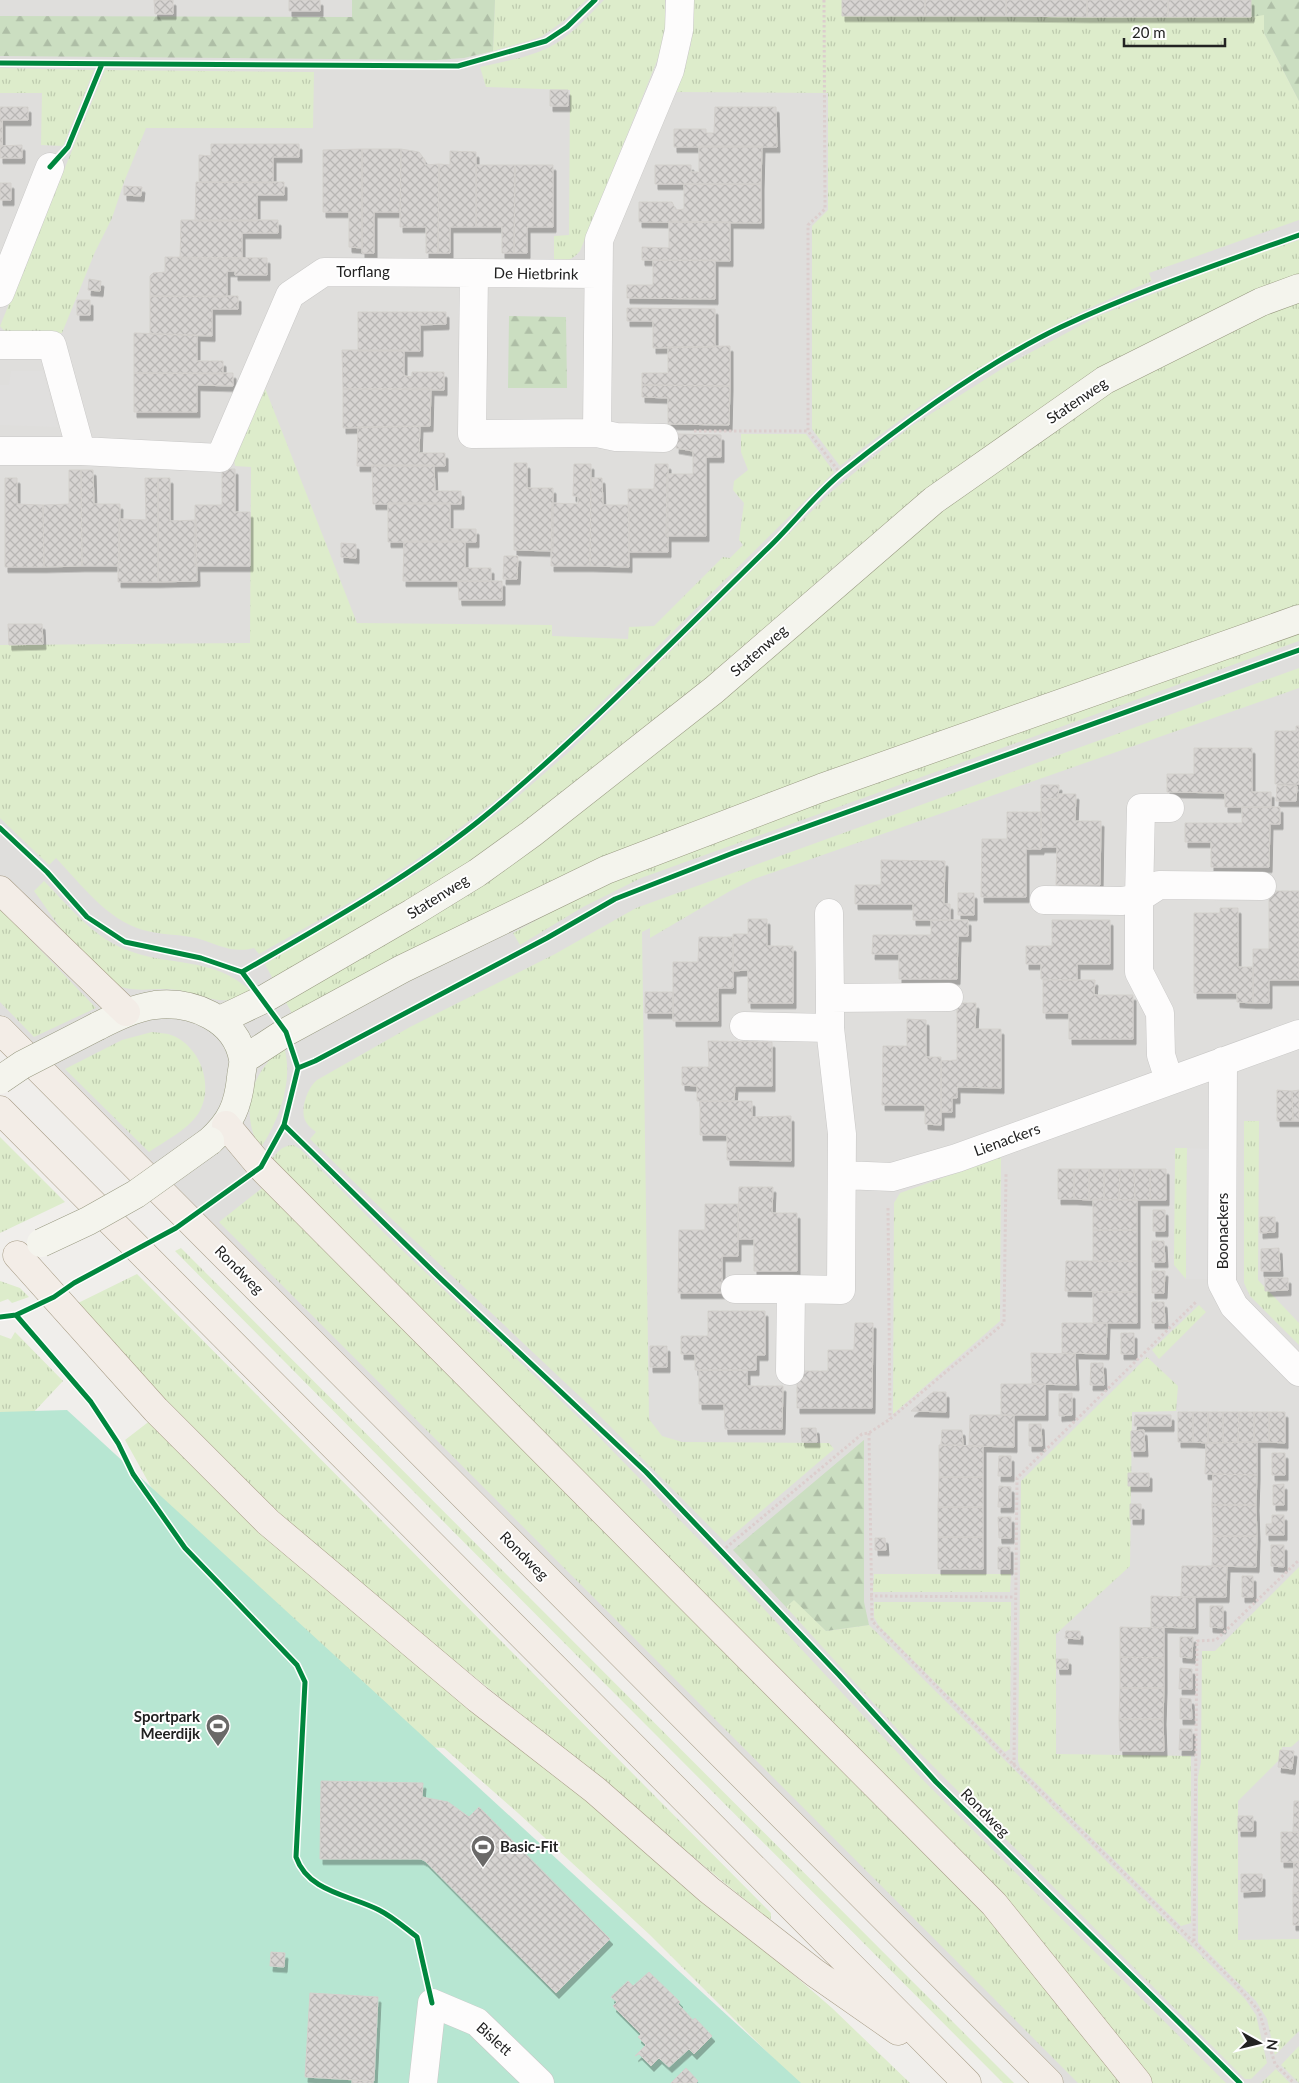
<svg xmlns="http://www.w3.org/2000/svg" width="1299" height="2083" font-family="Lato,sans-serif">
  <defs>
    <pattern id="grass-tufts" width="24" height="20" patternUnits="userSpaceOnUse" patternTransform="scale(1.25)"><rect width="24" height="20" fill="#ddeccb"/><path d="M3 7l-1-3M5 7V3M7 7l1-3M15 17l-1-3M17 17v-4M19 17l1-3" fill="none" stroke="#bdcaae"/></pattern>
    <pattern id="forest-firs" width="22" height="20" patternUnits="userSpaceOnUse" patternTransform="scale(1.25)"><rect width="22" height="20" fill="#cbdec1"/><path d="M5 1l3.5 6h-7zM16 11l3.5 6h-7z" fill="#aebea6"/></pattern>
    <pattern id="building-cross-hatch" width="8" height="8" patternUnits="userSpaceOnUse" patternTransform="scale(1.25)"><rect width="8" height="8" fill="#d7d4d2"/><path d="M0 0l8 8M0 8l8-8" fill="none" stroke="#b8b6b4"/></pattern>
    <filter id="shadow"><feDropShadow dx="3" dy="5.5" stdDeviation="0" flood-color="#0004"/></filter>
  </defs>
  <rect width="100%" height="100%" fill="#f0eeeb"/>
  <path fill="#dfdedc" d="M0,0H1299V2083H1039L0,1043Z"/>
  <path fill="url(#grass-tufts)" d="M495,0H586L565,20L541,37L493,51Z
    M604,0H665V41L580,251C572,261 565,261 554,262V236L569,235L570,90L486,87L480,67C505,61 533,57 555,44C574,33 589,15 604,0Z
    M691,0H842L843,16L1251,17L1264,14V33L1299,101V220L1149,273L1152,281C1037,327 936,389 840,466L812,429V226L828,210V93L673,92L691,45Z
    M0,68L94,70L63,146L41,145L42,93H0Z
    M105,70L314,72L313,128H146L124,182L112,218L95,252L62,333H6L0,326Z
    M1299,240V274L1197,322L931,488L842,560L663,720L467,866L274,981L265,964L419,872L507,806L570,751L831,492L910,427L1011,363L1098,316L1230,263Z
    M1299,294V608L581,870C481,914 387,960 293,1015L284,999L326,975L976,484L1111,392Z
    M265,388L357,623L552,625V636L628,639L629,627L654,626L723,557L730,558L743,545L739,540L744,503L733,490L734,481L748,470L741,452V434H806L834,472L528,775L438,845L365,894L259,954L254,948C232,954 217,944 196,938C178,934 160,935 143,930C107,920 81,884 56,858L49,865L0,818V645L250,643L251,467L235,466L234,459Z
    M1299,628V641L641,878L583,907L520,945L513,933L624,872Z
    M1299,668V688L754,879L730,891L650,938V928L642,932L649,1419L662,1436L682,1442L829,1443L834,1449L725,1542L591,1407L397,1224L310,1139L316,1132C312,1129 307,1125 305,1120C300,1108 308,1087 317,1080L410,1027L555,954L636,908Z
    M44,881C68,905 90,934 122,948C166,968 213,954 253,993C217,1008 212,996 178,990C161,987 143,992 125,988C94,980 53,917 34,891Z
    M0,908L96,1008L34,1037L0,1002Z
    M152,1032C158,1033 166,1033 171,1035C201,1046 215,1087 198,1114C187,1130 165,1141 149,1152L65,1069L122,1040Z
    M284,1047C294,1080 279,1121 260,1149C239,1112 251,1071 284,1047Z
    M1244,1121H1259L1258,1280L1299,1323V1345L1250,1296L1244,1283Z
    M0,1137L65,1202L0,1233Z
    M293,1145L300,1149L384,1233L600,1438L714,1555L924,1781L1226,2083H1151L1052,1954L986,1879L270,1162C277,1152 281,1146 293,1145Z
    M1175,1148H1187L1186,1279L1174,1265Z
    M1001,1157L1000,1321L893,1414L894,1203L900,1193Z
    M266,1185L971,1893L1124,2083H1078L219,1222Z
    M181,1248L903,1972L1014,2083H1003C727,1806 450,1529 175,1251Z
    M137,1274L771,1913V1919L767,1918L518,1712L349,1576L240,1479L74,1305Z
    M0,1281L20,1288L29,1297L12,1303L8,1299L0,1302Z
    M1199,1305L1206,1312L1159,1359L1152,1350Z
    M15,1332L63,1381L16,1431L0,1412V1335L11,1339Z
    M1147,1357L1178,1386L1176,1411L1132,1412L1130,1566L1056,1634V1754L1191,1756V1923L1181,1926L1020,1767L1018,1761L1021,1481Z
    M151,1420L832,2008L910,2083H798L650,1935L518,1813L444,1748L311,1741L172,1517L150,1485L125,1440Z
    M1299,1567V1740L1291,1747H1282L1281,1758L1238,1801V1940L1299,1939V2031L1275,2055L1267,2019L1256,2001L1198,1942V1777L1201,1762L1202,1651H1215Z
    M874,1574H1011L1010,1592H873Z
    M794,1599L826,1631L869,1625L1245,1999L1256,2015L1267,2063L1251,2079H1245L909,1742L786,1607Z
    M874,1602H1011L1010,1749L1005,1752L879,1626L874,1617Z
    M1299,2046V2083L1281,2065Z
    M1276,2069L1290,2083H1261Z"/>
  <path fill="url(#forest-firs)" d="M352,0H495L493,51L464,58L436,60L0,56V16L352,17Z
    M1251,0H1299V101L1264,33V15L1251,17Z
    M509,316L566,317L567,388H508Z
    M864,1440V1602L869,1625L826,1631L794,1600L786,1607L733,1550Z"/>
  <path fill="#b7e6d2" d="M67,1410L801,2083H0V1412Z"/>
  <path fill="#e0dfde" d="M11,371H43L58,427L0,425V385H9Z
    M1187,1148L1211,1149V1279H1186Z"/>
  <path fill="url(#building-cross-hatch)" stroke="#d3d0cc" filter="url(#shadow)" d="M154,0H173V14H155Z
    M289,0H320V11H289Z
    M842,0H925V16H842Z
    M925,0H1006V16H925Z
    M1006,0H1087V17L1006,16Z
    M1087,0H1168V17H1087Z
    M1168,0H1251V17H1168Z
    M550,90H568V106H550Z
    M0,107H28V120H2V146H0Z
    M715,107H776L777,147H674V129H706V133H714Z
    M211,144H299V157H273V183L199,182V155L211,156Z
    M22,145V158H0V146Z
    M699,146H762L761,184H655V165H691V172H699Z
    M362,149H401L400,212H374V253H362Z
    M362,149V248L349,247V212H323V150Z
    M401,149L419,152L425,160V165L439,164L438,253H426V227H400Z
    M450,151L476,152V227H450V253H438L439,164L450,165Z
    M476,165H515L514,253H502V227H476Z
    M515,165H553V227H527V253H514Z
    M196,182H284V195H257V221H195Z
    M0,183H11V200H0Z
    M684,184H761V223L639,222V202H672L676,210L684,209Z
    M124,186L142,187L141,196L124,195Z
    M181,220H278V233H242V259H180Z
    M669,221L730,222V261L642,260V247L669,248Z
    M165,257L267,258V275H235V271H227V297L150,296V276L153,273L165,272Z
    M653,260H715V299L627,298V285H653Z
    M89,279L101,281L100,291L88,290Z
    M150,296H238V309H212V336L150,334Z
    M77,300H90V315H77Z
    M627,308L715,309V347L653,348V321H627Z
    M358,312H446V324L420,325V351H358Z
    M134,333L197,335V361H223V374L134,373Z
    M730,346V386L642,385V373H668V347Z
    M342,350H404V376L412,377V372H444V390L343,389Z
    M134,373H233V386L197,385V412H134Z
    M642,385L730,386L729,425L668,424V398L642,397Z
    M431,388L430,426L343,428V389Z
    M404,426H420L419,453H445V466H357L358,427Z
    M677,434L721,435V457H706V536H666L667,474H693V451L676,448Z
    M514,463H527V488H553V551L514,550Z
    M574,464H591L590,566H551L552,503L578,504V496H573Z
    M655,464H668V552H629L628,489H654Z
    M372,465H434L435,491H461V504H373Z
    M222,469H235V512H250V566H195V505H222Z
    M69,470H81L82,566L44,567L43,505L69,504Z
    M81,470H93L94,504H120L119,566H82Z
    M5,478H17V504L43,505L44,567H5Z
    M145,478H158V582H118L119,519L146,520Z
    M158,478H170V521L196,520L197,581L158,582Z
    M591,478H602L603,505H629V567L590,566Z
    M388,503H450V529H476V542H388Z
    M404,541H465V568H491V581H403Z
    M341,543L356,544V558L341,557Z
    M504,556H518L517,579H503Z
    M458,581H502V600H459Z
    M8,624H42L43,644L9,645Z
    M1296,726H1299V784H1275V731H1296Z
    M1194,748H1252V792H1271V807H1225V793L1167,792V774H1194Z
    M1041,785H1059L1058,799H1041Z
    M1277,785L1297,786L1296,801H1276Z
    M1059,794H1076L1075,821H1101L1100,885H1056L1057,847H1041V799H1058Z
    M1242,807H1280V824H1270L1269,867H1211V842H1185V823H1242Z
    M1007,812H1041V849H1026V897H981L982,839H1007Z
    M881,860L945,861L944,904H950V920H913V904H855V885H881Z
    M1269,891H1299V980H1269V1003H1253V949H1269Z
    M958,893H974V915H958Z
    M1220,908H1238V967H1253V1003L1237,1002V993H1194V913H1220Z
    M748,919H767V946H793V1003H748V970L733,971V934H748Z
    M931,920H968V936H958L957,979H899V954H872L873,935H931Z
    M1052,920H1110V964H1077V980L1041,979V964H1026V946H1052Z
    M699,937H733V988H718V1021H673V962H698Z
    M1043,980H1095L1094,995H1133V1039H1069V1013H1043Z
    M645,992H673V1013H645Z
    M957,1003H976L975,1029H1001V1088L957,1087V1098H952V1112H941V1061L957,1060Z
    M907,1019L926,1020V1057H941V1125L925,1124V1105H882L883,1046H907Z
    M708,1041L772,1042V1086H735L734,1101H697V1086L682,1085V1067H709Z
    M1277,1090L1292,1091L1293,1121H1277Z
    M1299,1090V1121H1293L1292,1091Z
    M700,1101H752V1117L791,1116V1161L727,1160V1135H700Z
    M1058,1169H1074V1199H1058Z
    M1074,1169H1089V1200L1074,1199Z
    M1089,1169H1104V1200H1089Z
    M1104,1169H1120L1119,1200H1104Z
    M1120,1169H1134L1135,1200H1119Z
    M1134,1169H1150V1200H1135Z
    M1150,1169H1166V1200H1150Z
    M739,1187H773L772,1213H797V1271H754V1239H738Z
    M1093,1199L1137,1200V1230H1093Z
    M705,1204H738V1256H722V1293H678L679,1230H705Z
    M1153,1210H1165V1231H1153Z
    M1260,1217H1275V1232L1260,1233Z
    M1093,1230H1137V1261H1093Z
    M1152,1241H1164L1165,1262H1152Z
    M1279,1248L1280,1271H1261V1249Z
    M1066,1261H1137V1292L1065,1291Z
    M1152,1271H1165L1164,1293H1152Z
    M1265,1278H1288V1290L1265,1291Z
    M1093,1292H1137V1323H1093Z
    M1152,1302H1164L1165,1323H1152Z
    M708,1311H765V1355H756V1370H695V1354H681V1336H708Z
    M855,1323H873L872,1408H797V1371H828V1350H854Z
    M1062,1323H1107L1106,1354L1062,1353Z
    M1121,1333H1134V1354H1121Z
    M650,1346H667V1367H650Z
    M1031,1353L1075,1354L1076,1385L1032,1384Z
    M1091,1363H1103L1104,1385H1090Z
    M699,1370H747V1386H783L782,1429H725L724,1404H699Z
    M1001,1384H1045V1415H1001Z
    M933,1392H946V1412L911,1411Z
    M1072,1393V1415L1059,1416V1394Z
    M1178,1412H1193V1442H1178Z
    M1193,1412H1208V1443L1193,1442Z
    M1208,1412H1223V1443H1208Z
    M1223,1412H1239L1238,1442L1223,1443Z
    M1239,1412H1254V1442H1238Z
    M1254,1412H1269V1442H1254Z
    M1269,1412H1285V1443L1269,1442Z
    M970,1415H1014V1447L969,1446Z
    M1135,1415H1171V1426H1134Z
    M1029,1424H1041L1042,1446H1029Z
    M801,1428H816L817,1442H802Z
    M942,1430H962L963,1445H941Z
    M1144,1430L1145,1451H1131V1431Z
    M1257,1442V1475L1205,1474L1206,1443Z
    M939,1445L983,1446V1477H939Z
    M1272,1453H1285V1475H1272Z
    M999,1456H1011V1476H998Z
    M1128,1473H1149V1486H1128Z
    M1213,1474L1257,1475L1256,1505H1212Z
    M939,1477H983V1507H938Z
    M1284,1484V1505H1273V1485Z
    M999,1486L1011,1487V1507H998Z
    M1130,1504H1141V1519H1130Z
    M1212,1505H1256L1257,1536H1213Z
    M938,1507H983V1537H938Z
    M1272,1515H1284V1535H1266V1524H1272Z
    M998,1517H1011V1538H999Z
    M1213,1536H1257L1256,1567L1212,1566Z
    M938,1537H983V1569H938Z
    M875,1538H885L886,1550H875Z
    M1271,1545H1284V1567L1271,1566Z
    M998,1547H1010V1569H998Z
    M1182,1566H1227L1226,1597H1181Z
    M1242,1576H1253V1597H1242Z
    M1151,1596L1195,1597V1628L1151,1627Z
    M1210,1606H1223V1628L1210,1627Z
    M1120,1627L1164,1628V1658L1120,1657Z
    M1066,1631H1080V1639L1065,1638Z
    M1180,1637H1193L1192,1658L1180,1657Z
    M1120,1657L1164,1658V1688H1120Z
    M1056,1659H1068V1669H1057Z
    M1180,1668L1192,1669V1689H1179Z
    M1120,1688H1164L1163,1719H1119Z
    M1180,1698L1191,1699L1192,1719H1180Z
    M1119,1719H1163L1164,1751H1120Z
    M1180,1729H1192V1750H1179Z
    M1280,1750L1294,1751L1292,1769L1278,1767Z
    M321,1781L423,1783L422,1797L448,1802L469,1817L479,1807L610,1939L556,1993L425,1861L421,1859H320Z
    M1294,1801H1299V1832H1293Z
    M1238,1816H1253V1831H1238Z
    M1281,1832H1299V1862H1281Z
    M1294,1862H1299V1893H1293Z
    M1241,1874H1262V1891L1241,1892Z
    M1293,1893H1299V1925H1293Z
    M271,1952L285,1953L284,1967L270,1966Z
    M649,1972L680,2002L678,2004L693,2020L695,2018L712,2036L694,2054L689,2049L669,2067L659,2058L651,2066L639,2054L635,2056L646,2045L638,2037L641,2034L613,2006L617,2002L611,1997L628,1981L633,1986Z
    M310,1993L378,1997L374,2081L305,2077Z
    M686,2068L698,2081L696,2083H671Z
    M352,2080L373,2081V2083H352Z"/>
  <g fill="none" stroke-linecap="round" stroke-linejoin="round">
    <defs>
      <path id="street" d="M474,273L598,274
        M0,293L50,167
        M0,345H52L81,451
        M597,433L599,240L670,70L679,30L680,0
        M0,451H81L220,458L290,295L324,272L474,273L472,434L597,433L616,437L664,438
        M1170,808H1141L1139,898L1159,885L1262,886
        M1044,900L1122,901L1139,898V972L1160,1013L1161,1055L1169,1080
        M829,913L830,998
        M744,1026L830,1028L842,1134L841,1290L791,1289L790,1371
        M830,1028V998L949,997
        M1223,1061L1222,1283L1234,1306L1299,1372
        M842,1175L892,1177L957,1158L1299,1034
        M735,1289H791
        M423,2083L432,2003L477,2022L540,2083"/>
      <path id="secondary" d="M220,1020L264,999L412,913L477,873L531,834L714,690L934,500L1105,380L1261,302L1299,288
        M98,1026C116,1017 134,1008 155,1005C192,1001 236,1018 243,1059C244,1065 241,1072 241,1078C238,1106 231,1122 210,1141
        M243,1060L286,1032L402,969L606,870L821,788L1299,619"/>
      <path id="primary" d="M0,890L126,1012
        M0,1030L1049,2083
        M0,1110L967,2083
        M226,1125L261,1167L994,1904L1138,2083
        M17,1255L156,1410L268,1522L478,1699L595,1790L709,1890L815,1973L898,2031"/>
    </defs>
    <use href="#street" stroke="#c9c8c7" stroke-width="29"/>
    <use href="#secondary" stroke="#999a82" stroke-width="29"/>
    <use href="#primary" stroke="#a79c86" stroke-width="29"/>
    <path stroke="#dccecd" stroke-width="3" stroke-dasharray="2.5 2.5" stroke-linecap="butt" d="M824,0L825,209L808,225V431L840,473
      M694,431H808
      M888,1208L890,1419
      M869,1433L872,1621L1014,1765L1233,1981L1259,2011L1275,2064L1294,2083
      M722,1551L862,1434L869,1433L890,1419L1004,1323L1006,1174
      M870,1596L1014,1597
      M1014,1765L1017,1478L1196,1302
      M1194,1941L1197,1641L1216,1640L1299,1560"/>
    <use href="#street" stroke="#fdfcfc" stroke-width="28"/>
    <use href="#secondary" stroke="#f4f4ed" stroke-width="28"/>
    <use href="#primary" stroke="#f3ede7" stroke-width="28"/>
    <defs>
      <path id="secondary-bridge" d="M0,1080L22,1065L98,1026
        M41,1243L88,1221L136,1194L210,1141"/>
    </defs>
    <use href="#secondary-bridge" stroke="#999a82" stroke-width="29" stroke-linecap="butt"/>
    <use href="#secondary-bridge" stroke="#f4f4ed" stroke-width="28"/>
    <defs>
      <path id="cycleway" d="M0,63L458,66L546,41L567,27L595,0
        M50,167L68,147L102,64
        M0,828L47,872L87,917L125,942L201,958L242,972L286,1032L298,1068L284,1125L261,1167L176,1228L74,1283L54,1297L16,1315L0,1317
        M242,972C332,920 425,869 504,800C595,722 679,635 765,551C792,526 814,495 843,472C908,420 986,363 1061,327C1138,291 1219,264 1299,235
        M298,1068L315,1061L547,938L615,899L733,853L1299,650
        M284,1125L438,1276L646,1472L839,1675L936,1782L1240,2083
        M16,1315L91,1402L118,1443L133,1474L185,1548L297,1665L305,1682L296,1857C308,1892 350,1895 379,1910C393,1917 405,1928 417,1937L432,2003"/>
    </defs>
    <use href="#cycleway" stroke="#fff" stroke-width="8"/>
    <use href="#cycleway" stroke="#00873e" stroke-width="5"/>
  </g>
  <defs>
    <symbol id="stadium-pin" viewBox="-11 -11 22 30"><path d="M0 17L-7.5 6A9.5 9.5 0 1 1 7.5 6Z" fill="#6a6968" stroke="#fff"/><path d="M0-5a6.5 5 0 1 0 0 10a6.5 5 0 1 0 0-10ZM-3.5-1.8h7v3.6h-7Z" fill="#fff"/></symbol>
  </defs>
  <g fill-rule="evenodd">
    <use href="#stadium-pin" x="204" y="1712" width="28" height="38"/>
    <use href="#stadium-pin" x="469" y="1833" width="28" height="38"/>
  </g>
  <g text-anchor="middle" stroke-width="4" stroke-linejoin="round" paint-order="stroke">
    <g font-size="15" fill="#222" stroke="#fff">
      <text x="363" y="277">Torflang</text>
      <text transform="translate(536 274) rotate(1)" y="5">De Hietbrink</text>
      <text transform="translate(1077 401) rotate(-34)" y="5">Statenweg</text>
      <text transform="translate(759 651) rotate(-41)" y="5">Statenweg</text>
      <text transform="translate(438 897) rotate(-32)" y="5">Statenweg</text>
      <text transform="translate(1007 1140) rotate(-20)" y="5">Lienackers</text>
      <text transform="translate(1223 1231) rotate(-90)" y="5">Boonackers</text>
      <text transform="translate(239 1270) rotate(45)" y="5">Rondweg</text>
      <text transform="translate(524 1556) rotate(45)" y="5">Rondweg</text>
      <text transform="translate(985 1813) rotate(45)" y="5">Rondweg</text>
      <text transform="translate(494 2039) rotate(42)" y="5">Bislett</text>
    </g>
    <g font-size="15" font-weight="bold" fill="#222" stroke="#fff" text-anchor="end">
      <text x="200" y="1722">Sportpark<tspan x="200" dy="17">Meerdijk</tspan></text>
      <text x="500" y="1852" text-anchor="start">Basic-Fit</text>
    </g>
  </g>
  <g transform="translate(1259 2043) rotate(98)" stroke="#ffffff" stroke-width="4" paint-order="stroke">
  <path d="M0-4L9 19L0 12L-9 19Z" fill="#222222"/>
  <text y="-8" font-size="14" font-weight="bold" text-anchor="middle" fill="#222222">N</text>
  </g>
  <path d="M1124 38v8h101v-8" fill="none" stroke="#222222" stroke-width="2.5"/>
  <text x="1132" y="38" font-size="15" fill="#222222" stroke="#ffffff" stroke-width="4" paint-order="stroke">20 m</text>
</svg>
